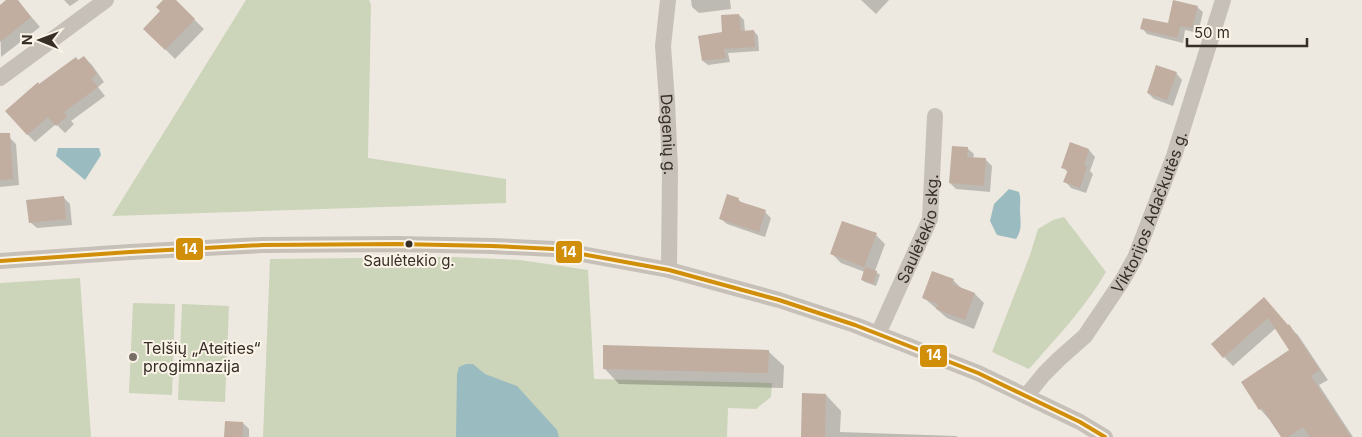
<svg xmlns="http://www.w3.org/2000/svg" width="1362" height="437" font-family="Inter,sans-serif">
  <rect width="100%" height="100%" fill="#ede9e0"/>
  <path fill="#ccd4b9" d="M246,0H369L371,5L368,158L506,179V203L112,216Z
    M1064,217L1106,272C1085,308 1056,338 1029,369L992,352L1030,255L1038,229L1053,220Z
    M453,257L520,260L588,270L594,379L772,383L771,397L756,409L728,408L727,437H263L270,259Z
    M80,278L91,437H0V283Z
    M133,303L175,304L172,395L129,393Z
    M182,304L229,306L225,402L178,400Z"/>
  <path fill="#9abcc0" d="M58,148H99L101,155L85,180L56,156Z
    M1009,189L1019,192C1021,198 1020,203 1020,209C1020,220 1023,229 1016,239L997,235L990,221L994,204Z
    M466,364H473L485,374L517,386L557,430L559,437H456L457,374L459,367Z"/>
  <path fill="#0003" d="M8,0H17L40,27L1,57L0,6Z
    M64,0H79L70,6Z
    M165,0H174L204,29L175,59L145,29L162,11Z
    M691,0H730L731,9L699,13L692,7Z
    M861,0H889L876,14Z
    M1197,7L1203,12L1198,33L1185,30L1183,43L1147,34L1142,28L1169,25Z
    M739,15L744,20L745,32L754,31L758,36L759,51L728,53L730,62L708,65L703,61Z
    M84,57L92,65L104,82L98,87L105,96L71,121L74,124L65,133L56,124L35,142L27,134L39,86Z
    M1176,73L1182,80L1173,106L1154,99L1148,93Z
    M10,138L16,144L19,185L0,187V139Z
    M1071,144L1089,150L1095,157L1090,171L1093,174L1086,193L1071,188L1065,181L1068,173L1063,167Z
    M967,148L974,154L973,159H985L992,166L990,192L956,189L950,183Z
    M63,197L70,204L72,225L37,228L30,222Z
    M738,199L744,205L765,212L771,218L765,237L727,224L720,218Z
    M876,235L885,244L875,271L880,275L876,286L865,282L862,279L865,272L841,263L832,254Z
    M953,280L961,288L975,294L984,303L974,329L947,318L923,297Z
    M1264,299L1288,326L1298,335L1328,380L1319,385L1353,437H1282L1269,419L1260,409L1242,383L1291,350L1276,328L1233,366L1224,357Z
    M768,351L784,366L783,388L619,384L604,368Z
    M826,395L841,411L840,432L956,436L958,437H802Z
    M243,423L249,429V437H226Z"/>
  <path fill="#c2aea0" d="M6,0H18L31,17L0,42V5Z
    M163,0H176L195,19L165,50L143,29L160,11L156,7Z
    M1173,0L1198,6L1192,28L1180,26L1177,38L1140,29L1143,18L1168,23Z
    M739,14L741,31L754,30L755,47L724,49L726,58L702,61L698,36L722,32L721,15Z
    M84,56L97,74L91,79L98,87L64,112L67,116L56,126L48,117L27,135L5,111L38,82L39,84L76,57L78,60Z
    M1156,65L1177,72L1167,100L1147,93Z
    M0,133H10L13,179L0,180Z
    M1070,142L1089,149L1084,165L1087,167L1080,188L1063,182L1068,170L1061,168Z
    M952,146L968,147L967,157L986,158L984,186L949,183Z
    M727,194L739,198L738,201L766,210L759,232L719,219Z
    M64,196L66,219L29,223L26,200Z
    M842,221L877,233L864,267L830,254Z
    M865,267L877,271L873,284L861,280Z
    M932,271L954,279L952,284L975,293L965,320L936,309L938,304L922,298Z
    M1264,297L1288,325L1289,324L1320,370L1311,376L1351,437H1310L1303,427L1288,437H1281L1262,408L1259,410L1241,382L1289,350L1268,318L1223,358L1211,344Z
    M603,345L769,350L768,373L603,369Z
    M802,393L826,394L825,437H801Z
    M225,421L243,422V437H224Z"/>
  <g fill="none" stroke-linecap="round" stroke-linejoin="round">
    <g stroke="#c6c0b9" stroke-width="16">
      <path id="s1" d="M668,0L663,46L667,101L670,169L669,270"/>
      <path d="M0,78L106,0"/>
      <path d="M0,261L130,252L263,245L397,244L492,246L554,249L669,270L779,300L855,325L978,373L1080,422L1105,437"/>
      <path id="s2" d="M878,334L930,219L935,116"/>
      <path id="s3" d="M1026,396L1044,374L1059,359L1085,336L1122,281L1135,258L1174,156L1223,0"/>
    </g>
    <defs>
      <path id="bus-1" d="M0,261L130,252L263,245L397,244L492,246L554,249L669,270L779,300L855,325L978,373L1080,422L1105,437"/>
    </defs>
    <use href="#bus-1" stroke="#faf3e7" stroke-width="8"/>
    <use href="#bus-1" stroke="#d18e08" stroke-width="4"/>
  </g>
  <circle fill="#372e27" stroke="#faf3e7" stroke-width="2" cx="409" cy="244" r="4.5"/>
  <circle fill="#776f68" stroke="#faf3e7" stroke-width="2" cx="133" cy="357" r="5"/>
  <g text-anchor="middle" stroke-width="4" stroke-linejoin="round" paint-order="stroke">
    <g font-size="15" fill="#372e27" stroke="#faf3e7">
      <text x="409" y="266">Saulėtekio g.</text>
    </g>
    <g font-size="16" fill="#372e27" stroke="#faf3e7">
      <text dy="6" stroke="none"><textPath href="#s1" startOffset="135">Degenių g.</textPath></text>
      <text dy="6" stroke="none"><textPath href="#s3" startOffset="225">Viktorijos Adačkutės g.</textPath></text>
      <text dy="6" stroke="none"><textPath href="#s2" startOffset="114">Saulėtekio skg.</textPath></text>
    </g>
    <g font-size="16" fill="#372e27" stroke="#faf3e7" text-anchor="start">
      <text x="143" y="354">Telšių „Ateities“<tspan x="143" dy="18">progimnazija</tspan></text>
    </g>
  </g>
  <g stroke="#faf3e7" stroke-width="2">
    <rect x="175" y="237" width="29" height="24" rx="5" fill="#d18e08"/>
    <rect x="555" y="240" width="28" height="24" rx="5" fill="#d18e08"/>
    <rect x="919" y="344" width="29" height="24" rx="5" fill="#d18e08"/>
  </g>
  <g font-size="14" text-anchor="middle" font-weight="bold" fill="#fff">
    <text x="190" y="254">14</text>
    <text x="569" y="257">14</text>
    <text x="934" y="360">14</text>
  </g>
  <g transform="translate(40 40) rotate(271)" stroke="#faf3e7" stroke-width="4" paint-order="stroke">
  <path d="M0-4L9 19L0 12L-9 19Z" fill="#372e27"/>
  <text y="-8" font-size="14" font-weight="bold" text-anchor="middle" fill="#372e27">N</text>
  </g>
  <path d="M1187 38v8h120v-8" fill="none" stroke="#372e27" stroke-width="2.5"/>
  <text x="1194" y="38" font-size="15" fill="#372e27" stroke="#faf3e7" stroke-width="4" paint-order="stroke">50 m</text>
</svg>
